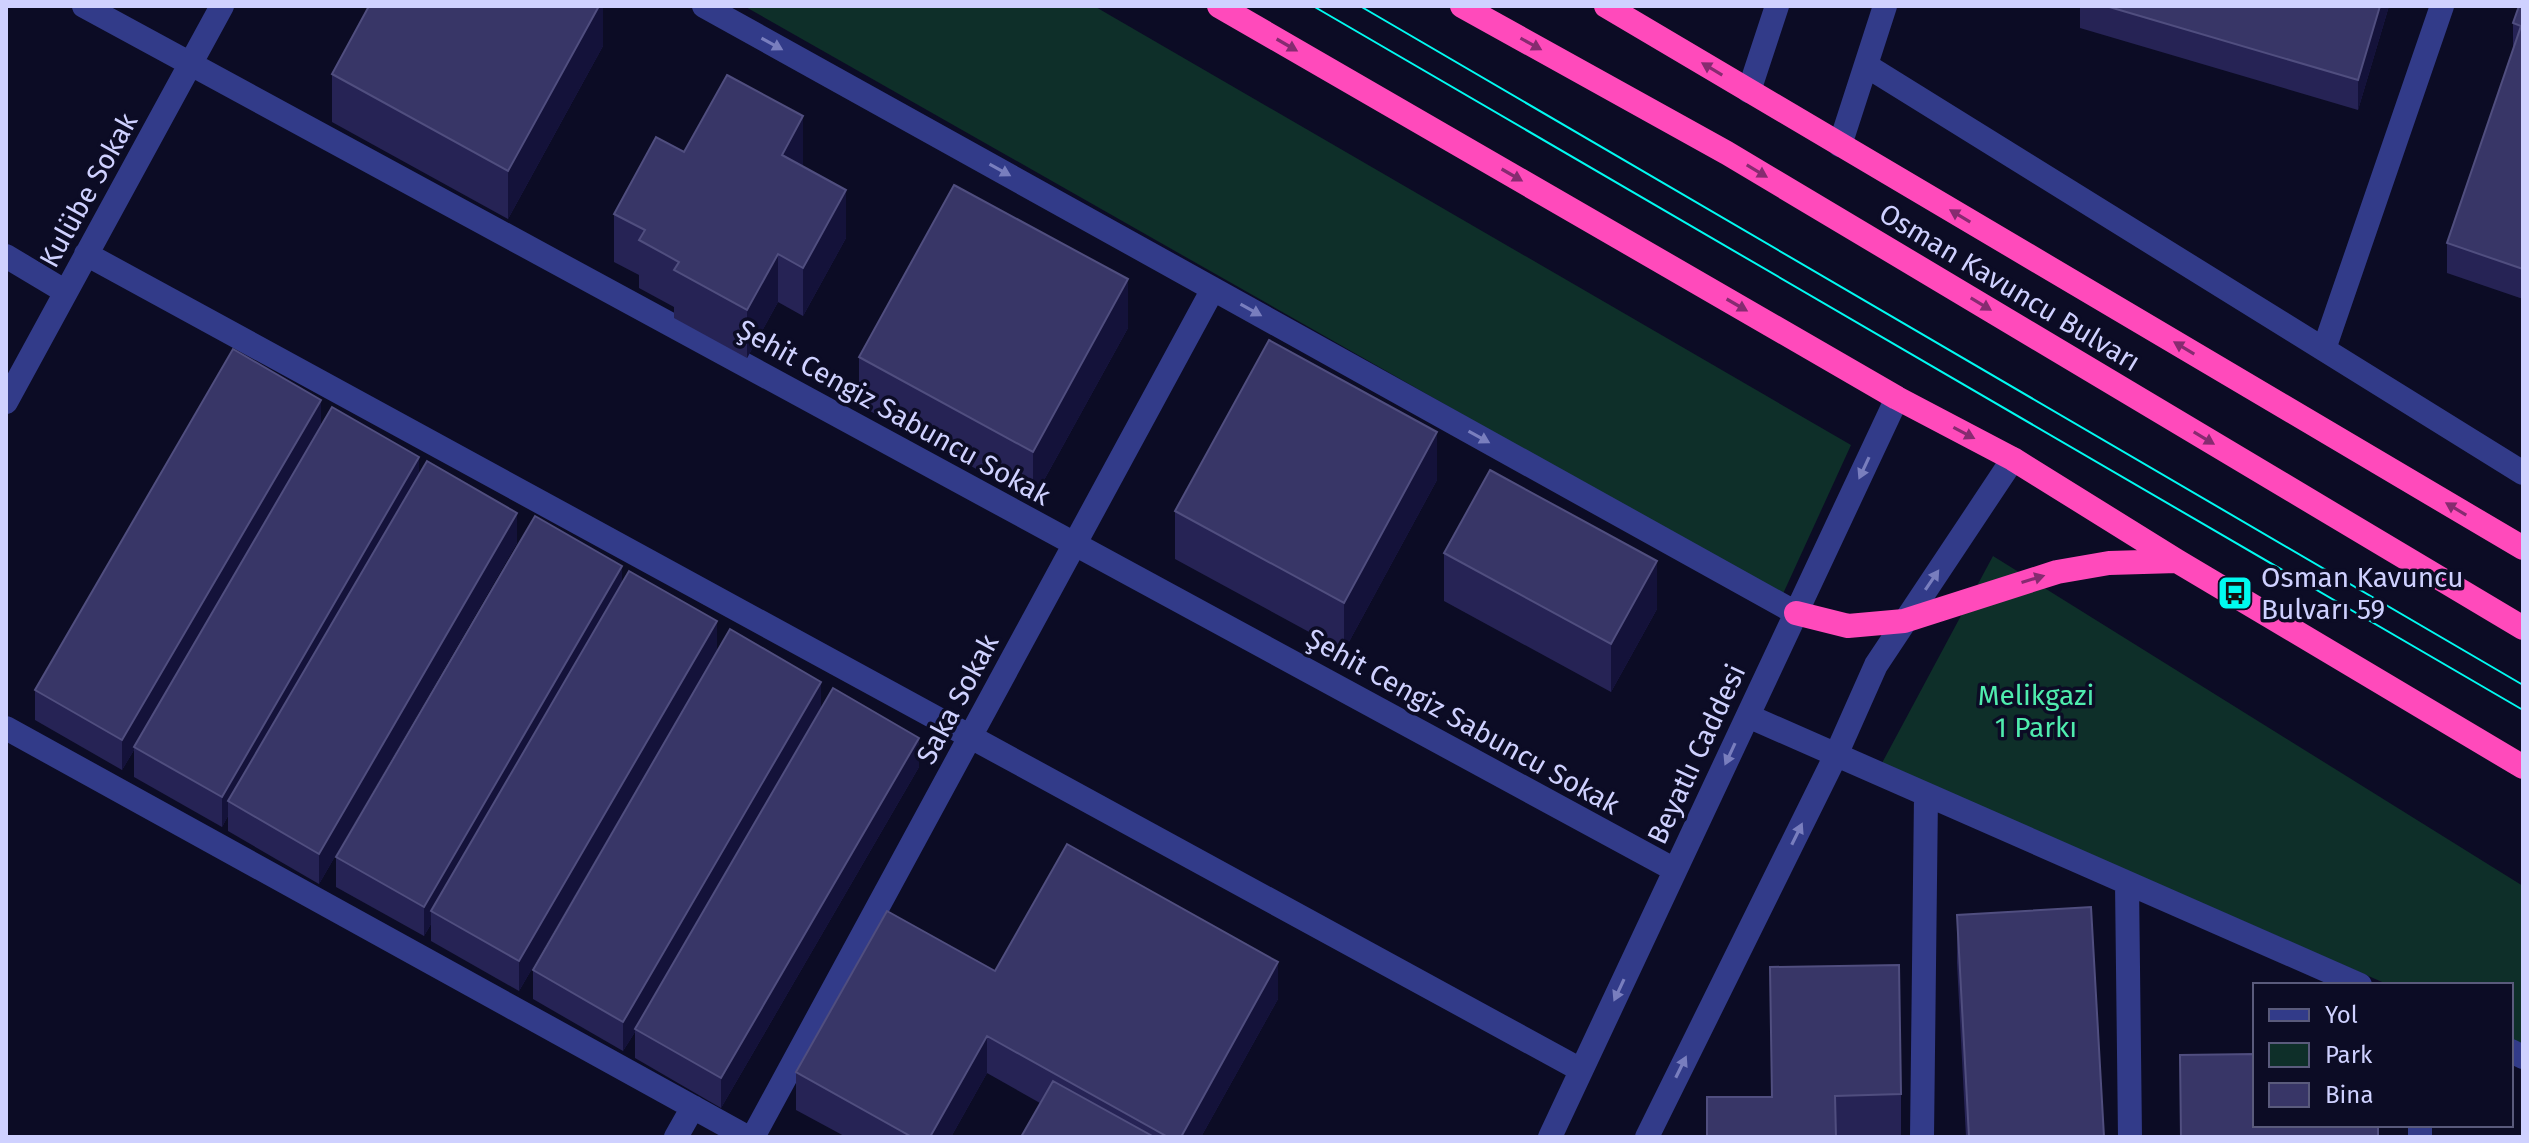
<svg xmlns="http://www.w3.org/2000/svg" width="2529" height="1143" font-family="'Fira Sans',sans-serif">
  <rect width="100%" height="100%" fill="#0c0c25"/>
  <path fill="#0e2f29" d="M744,6H1094L1851,445L1782,596Z
    M1993,556L2523,886V1044L2511,1039V985H2389L1882,763Z"/>
  <g fill="none" stroke-linecap="round" stroke-linejoin="round">
    <path stroke="#323b89" stroke-width="24" d="M84,6L1675,870
      M704,6L1796,613
      M1867,66L2523,473
      M1749,91L1777,6
      M1840,145L1885,6
      M86,254L1581,1070
      M6,256L66,292
      M2324,349L2442,6
      M6,402L222,6
      M1748,716L2360,985
      M6,728L747,1137
      M2127,883L2130,1137
      M2511,1051L2523,1057
      M2420,1125V1137
      M676,1137L693,1107
      M753,1137L1213,289
      M1550,1137L1897,398
      M1647,1137L1836,755L1876,665L2013,459
      M1922,1137L1926,795"/>
    <path stroke="#ff4abb" stroke-width="24" d="M1219,6L1897,398L2013,459L2177,561L2523,767
      M1462,6L1727,153L2523,628
      M1606,6L2523,548
      M1796,613L1848,626L1904,621L2057,572L2109,563L2177,561"/>
    <path stroke="#00faf0" stroke-width="2" d="M1313,6L2523,710
      M1360,6L2523,685"/>
  </g>
  <path fill="#262355" d="M603,6V46L508,219L332,122V74Z
    M2080,6H2389L2358,110L2080,28Z
    M2523,6V299L2447,273V243L2513,50V23Z
    M684,152L803,164L802,166L846,238L803,316L778,302L747,358L674,318V307L639,288V275L614,262V214Z
    M1128,328L1033,500L859,405V357Z
    M321,426L419,473L517,543L319,884L228,831V816L222,827L134,777V750L122,770L35,720V690Z
    M1437,480L1344,651L1175,559V511Z
    M1444,553L1657,609L1611,692L1444,601Z
    M622,582L717,651L519,991L431,941V924L424,936L336,887V857Z
    M821,708L919,767L721,1108L635,1058V1032L623,1051L533,999V970Z
    M1957,915L2104,1137H1966L1957,963Z
    M995,971L1278,999L1201,1137H1021L1040,1103L987,1073L951,1137H846L796,1110V1072Z
    M1901,1094V1137H1707V1097Z"/>
  <path fill="#14123a" d="M599,6H603V46L508,219V171Z
    M2380,6H2389L2358,110V80Z
    M803,116V164L782,203V155Z
    M846,190V238L803,316V268Z
    M778,254V302L747,358V310Z
    M1128,279V328L1033,500V452Z
    M321,400V430L134,747V750L122,770V740Z
    M1437,432V480L1344,651V603Z
    M419,457V487L228,801V816L222,827V797Z
    M517,513V543L319,884V854Z
    M1657,561V609L1611,692V644Z
    M622,566V596L431,911V924L424,936V907Z
    M717,621V651L519,991V961Z
    M821,682V711L635,1029V1032L623,1051V1022Z
    M919,738V767L721,1108V1078Z
    M1278,962V999L1201,1137H1181Z
    M987,1036V1073L951,1137H930Z"/>
  <path fill="#383667" stroke="#504e7f" stroke-width="2" d="M369,6H599L508,171L332,74Z
    M2106,6H2380L2358,80Z
    M2519,6H2523V269L2447,243L2521,26L2513,23Z
    M727,75L803,116L782,155L846,190L803,268L778,254L747,310L674,270L679,262L639,240L645,230L614,214L656,137L684,152Z
    M954,185L1128,279L1033,452L859,357Z
    M1269,340L1437,432L1344,603L1175,511Z
    M233,349L321,400L122,740L35,690Z
    M332,407L419,457L222,797L134,747Z
    M427,461L517,513L319,854L228,801Z
    M1490,470L1657,561L1611,644L1444,553Z
    M535,516L622,566L424,907L336,857Z
    M629,571L717,621L519,961L431,911Z
    M730,629L821,682L623,1022L533,970Z
    M833,688L919,738L721,1078L635,1029Z
    M1067,844L1278,962L1181,1137H1168L987,1036L930,1137H912L796,1072L887,911L995,971Z
    M2091,907L2104,1137H1969L1957,915Z
    M1899,965L1901,1094L1835,1096L1836,1137H1707V1097H1772L1770,967Z
    M2255,1054V1125H2378V1137H2181L2180,1055Z
    M1053,1081L1154,1137H1021Z"/>
  <defs><path id="oneway-solid" d="M-6-.8H1V-3.2L6.5 0L1 3.2V.8H-6Z" transform="scale(2)"/></defs>
  <g fill="#797ebe">
    <use href="#oneway-solid" transform="translate(772 44) rotate(29)"/>
    <use href="#oneway-solid" transform="translate(1000 170) rotate(29)"/>
    <use href="#oneway-solid" transform="translate(1251 310) rotate(29)"/>
    <use href="#oneway-solid" transform="translate(1479 437) rotate(29)"/>
    <use href="#oneway-solid" transform="translate(1864 468) rotate(115)"/>
    <use href="#oneway-solid" transform="translate(1932 580) rotate(-56)"/>
    <use href="#oneway-solid" transform="translate(1730 754) rotate(115)"/>
    <use href="#oneway-solid" transform="translate(1797 834) rotate(-64)"/>
    <use href="#oneway-solid" transform="translate(1619 990) rotate(115)"/>
    <use href="#oneway-solid" transform="translate(1681 1067) rotate(-64)"/>
  </g>
  <g fill="#862b70">
    <use href="#oneway-solid" transform="translate(1531 44) rotate(29)"/>
    <use href="#oneway-solid" transform="translate(1287 45) rotate(30)"/>
    <use href="#oneway-solid" transform="translate(1712 69) rotate(-149)"/>
    <use href="#oneway-solid" transform="translate(1757 171) rotate(31)"/>
    <use href="#oneway-solid" transform="translate(1512 175) rotate(30)"/>
    <use href="#oneway-solid" transform="translate(1960 216) rotate(-149)"/>
    <use href="#oneway-solid" transform="translate(1981 304) rotate(31)"/>
    <use href="#oneway-solid" transform="translate(1737 305) rotate(30)"/>
    <use href="#oneway-solid" transform="translate(2184 348) rotate(-149)"/>
    <use href="#oneway-solid" transform="translate(1964 433) rotate(28)"/>
    <use href="#oneway-solid" transform="translate(2204 438) rotate(31)"/>
    <use href="#oneway-solid" transform="translate(2456 509) rotate(-149)"/>
    <use href="#oneway-solid" transform="translate(2033 579) rotate(-17)"/>
  </g>
  <defs>
    <symbol id="bus-square" viewBox="-11 -11 22 22"><rect x="-9" y="-9" width="18" height="18" rx="4" fill="#00faf0" stroke="#0c0c25"/><path d="M-5-6H5V4H4V6H2V4H-2V6H-4V4H-5ZM-3.5-4V0h7V-4ZM-3.5 1.2v1.5H-2V1.2ZM2 1.2v1.5H3.5V1.2Z" fill="#111"/></symbol>
  </defs>
  <g fill-rule="evenodd">
    <use href="#bus-square" x="2215" y="573" width="40" height="40"/>
  </g>
  <g text-anchor="middle" stroke-width="7" stroke-linejoin="round" paint-order="stroke">
    <g font-size="28" fill="#cfd1ff" stroke="#0c0c25">
      <text transform="translate(88 190) rotate(-61)" y="10">Kulübe Sokak</text>
      <text transform="translate(2010 287) rotate(31)" y="10">Osman Kavuncu Bulvarı</text>
      <text transform="translate(894 412) rotate(29)" y="10">Şehit Cengiz Sabuncu Sokak</text>
      <text transform="translate(957 699) rotate(-62)" y="10">Saka Sokak</text>
      <text transform="translate(1463 721) rotate(29)" y="10">Şehit Cengiz Sabuncu Sokak</text>
      <text transform="translate(1696 754) rotate(-65)" y="10">Beyatlı Caddesi</text>
    </g>
    <g font-size="28" fill="#cfd1ff" stroke="#0c0c25" text-anchor="start">
      <text x="2261" y="587">Osman Kavuncu<tspan x="2261" dy="32">Bulvarı 59</tspan></text>
    </g>
    <g font-size="28" fill="#4fecae" stroke="#0c0c25">
      <text x="2036" y="705">Melikgazi<tspan x="2036" dy="32">1 Parkı</tspan></text>
    </g>
  </g>
  <rect width="2529" height="1143" fill="none" stroke="#cfd1ff" stroke-width="16"/>
  <rect x="2253" y="983" width="260" height="144" fill="#0c0c25" stroke="#5a5b7c" stroke-width="2"/>
  <rect x="2269" y="1009" width="40" height="12" fill="#323b89" stroke="#5a5b7c" stroke-width="2"/>
  <text x="2325" y="1023" font-size="24" fill="#cfd1ff">Yol</text>
  <rect x="2269" y="1043" width="40" height="24" fill="#0e2f29" stroke="#5a5b7c" stroke-width="2"/>
  <text x="2325" y="1063" font-size="24" fill="#cfd1ff">Park</text>
  <rect x="2269" y="1083" width="40" height="24" fill="#383667" stroke="#5a5b7c" stroke-width="2"/>
  <text x="2325" y="1103" font-size="24" fill="#cfd1ff">Bina</text>
</svg>
